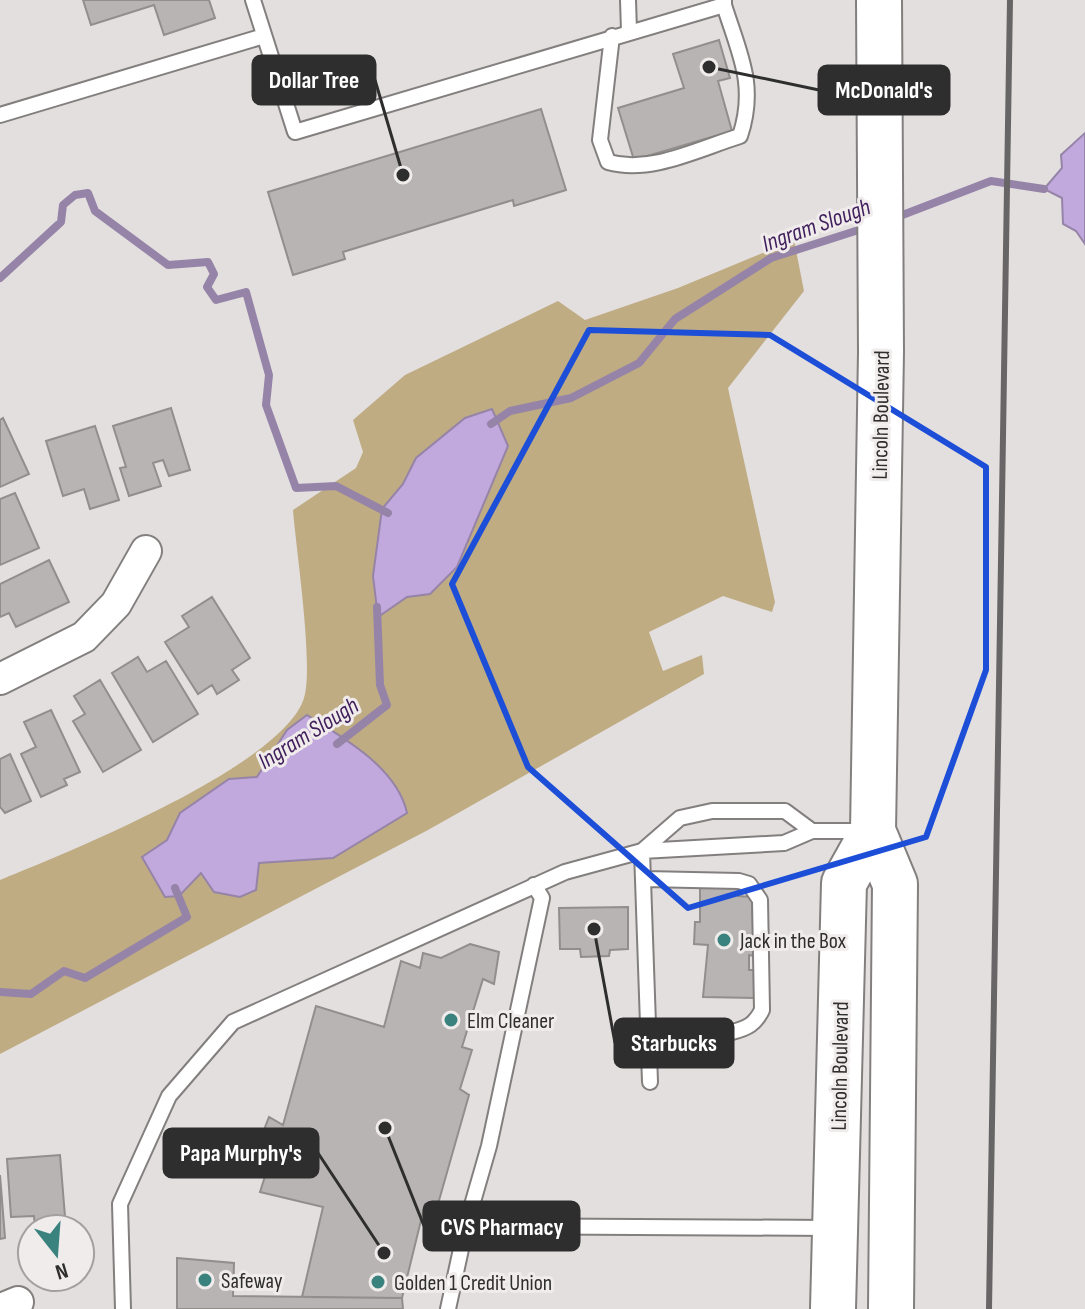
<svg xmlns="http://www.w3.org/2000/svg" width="1085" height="1309" font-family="'Sofia Sans Condensed',sans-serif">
  <rect width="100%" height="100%" fill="#e3dfdf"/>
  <path fill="#bfac83" d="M794,240L804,291L728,388L775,602L772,612L723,596L649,632L663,671L702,655L704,674L428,830L0,1054V880C66,853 283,766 304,698C314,666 296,549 293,510L356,468L363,452L353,420L405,375L558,301L585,320L678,288Z"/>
  <path fill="#c2a9dd" stroke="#9684a8" stroke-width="2" d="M1085,133V244L1076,231L1063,224L1062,198L1044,189L1062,168L1061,155Z
    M492,409L508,446L457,567L430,594L407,597L378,617L373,576L382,509L403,484L416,458L465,418Z
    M307,715C343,738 397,767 407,813L333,858L259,863L256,890L240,897L214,892L201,873L179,896L165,897L142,857L167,840L180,813L229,779L257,777L287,730Z"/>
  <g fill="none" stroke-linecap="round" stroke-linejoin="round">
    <path stroke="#9684a8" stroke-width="8" d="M892,219L991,181L1044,189
      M0,278L61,222L63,205L75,195L88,193L95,211L168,265L208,262L214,274L207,287L216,300L246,292L269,375L266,405L296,488L336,486L388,513
      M491,424L510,411L571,398L639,363L675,319L771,258L868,227
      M337,744L387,705L380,685L377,607
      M0,992L31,994L64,971L85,978L187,917L175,888"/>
  </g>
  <path fill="#b7b4b3" stroke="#918e8c" stroke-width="2" d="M83,0H209L215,18L164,35L154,5L91,25Z
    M719,40L730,78L718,81L732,131L634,160L618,108L684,88L673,54Z
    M541,109L566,190L514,206L513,200L343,252L345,259L293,275L268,192Z
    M171,408L190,470L169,476L163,460L153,463L161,486L129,496L120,468L126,467L113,426Z
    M3,418L29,474L0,487V420Z
    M95,426L119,500L90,509L84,489L63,496L46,441Z
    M15,493L39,548L0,565V499Z
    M49,560L69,602L16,627L9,613L0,617V584Z
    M212,597L250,658L232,670L239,680L217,694L212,685L198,694L165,642L189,627L182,616Z
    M138,657L147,672L166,661L198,714L153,742L112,673Z
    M100,680L141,750L103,772L73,721L85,714L74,696Z
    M51,710L80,772L64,779L67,785L41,797L21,754L36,747L24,722Z
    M10,754L31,801L5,813L0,807V759Z
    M700,888H738V896L752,897L754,956L749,955V970H755V998L703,997L708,945L694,944L695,922H700Z
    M628,907V949L610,950L609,956L581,957L580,949H560L559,908Z
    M470,944L499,952L494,984L483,979L462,1047L472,1050L460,1089L469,1095L438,1204H425L402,1298L302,1297L323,1207L260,1192L274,1148L259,1143L269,1117L283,1125L316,1006L384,1027L401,961L420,968L423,953L441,958Z
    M60,1155L66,1229H35L34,1216L11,1217L7,1159Z
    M0,1175L5,1238L0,1239Z
    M177,1258L234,1263L233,1296L402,1298L403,1309H177Z"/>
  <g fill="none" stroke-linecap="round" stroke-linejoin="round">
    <defs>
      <path id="service" d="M253,0L295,132L724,5V0
        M628,0L629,31
        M612,36L600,140L608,162C651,174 698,149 740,136C757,85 739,53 724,5
        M0,115L264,36
        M642,851L650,1082
        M642,851L680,818L712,811H785L812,831
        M645,879L739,881L749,884L760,900L762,1010C755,1024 748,1028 732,1032L649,1033
        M466,1226L831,1228
        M123,1309L120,1204L169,1096L233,1022L565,872L642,851L784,843L812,831H865
        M448,1309L466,1226L489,1146L542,898L534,885"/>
      <path id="minor" d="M0,679L84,637L116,604L146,551
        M1,1309L18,1302"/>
      <path id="primary" d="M879,0L881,352L873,831L895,884L891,1309
        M833,1309L844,883L873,831"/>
    </defs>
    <use href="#service" stroke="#837f7f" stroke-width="18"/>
    <use href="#minor" stroke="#837f7f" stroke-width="34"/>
    <use href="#primary" stroke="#837f7f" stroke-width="48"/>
    <use href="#service" stroke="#fff" stroke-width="14"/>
    <use href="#minor" stroke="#fff" stroke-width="30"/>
    <use href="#primary" stroke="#fff" stroke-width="44"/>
    <path stroke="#676565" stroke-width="6" d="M989,1309L1010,0"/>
  </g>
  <path fill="none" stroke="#1d4ed8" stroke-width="6" stroke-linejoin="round" d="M589,330L770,335L986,467V670L926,837L688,908L528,767L452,584Z"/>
  <g fill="#3a827d" stroke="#f0ecec" stroke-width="3">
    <circle cx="724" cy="940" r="8"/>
    <circle cx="451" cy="1020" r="8"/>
    <circle cx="205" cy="1280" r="8"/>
    <circle cx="378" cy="1282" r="8"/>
  </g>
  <g text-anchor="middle" stroke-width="6" stroke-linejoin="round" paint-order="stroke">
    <g font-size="22" fill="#2f2e2e" stroke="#f0ecec">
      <text transform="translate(880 415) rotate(-89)" y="8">Lincoln Boulevard</text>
      <text transform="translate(839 1066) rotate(-89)" y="8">Lincoln Boulevard</text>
    </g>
    <g font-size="22" fill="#2f2e2e" stroke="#f0ecec" text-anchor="start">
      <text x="740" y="948">Jack in the Box</text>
      <text x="467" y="1028">Elm Cleaner</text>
      <text x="221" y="1288">Safeway</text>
      <text x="394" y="1290">Golden 1 Credit Union</text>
    </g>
    <g font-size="24" font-style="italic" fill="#401f5c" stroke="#f0ecec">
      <text transform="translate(816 225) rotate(-20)" y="8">Ingram Slough</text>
      <text transform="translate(308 733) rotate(-32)" y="8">Ingram Slough</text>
    </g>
  </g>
  <path fill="none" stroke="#2f2e2e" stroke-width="3" d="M403 175L375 80M709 67L819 90M594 929L615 1043M384 1253L318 1153M385 1128L424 1226"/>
  <g fill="#2f2e2e" stroke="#f0ecec" stroke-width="3">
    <circle cx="403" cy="175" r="8"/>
    <circle cx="709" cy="67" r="8"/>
    <circle cx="594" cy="929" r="8"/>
    <circle cx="384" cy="1253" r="8"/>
    <circle cx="385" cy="1128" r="8"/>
  </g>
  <g fill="#2f2e2e" stroke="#2f2e2e" stroke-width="3">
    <rect x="253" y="56" width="122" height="48" rx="8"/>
    <rect x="819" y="66" width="130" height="48" rx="8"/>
    <rect x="615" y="1019" width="118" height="48" rx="8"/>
    <rect x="164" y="1129" width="154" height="48" rx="8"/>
    <rect x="424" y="1202" width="155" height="48" rx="8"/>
  </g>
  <g font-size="24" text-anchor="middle" font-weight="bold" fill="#fff">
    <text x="314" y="88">Dollar Tree</text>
    <text x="884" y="98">McDonald's</text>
    <text x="674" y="1051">Starbucks</text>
    <text x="241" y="1161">Papa Murphy's</text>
    <text x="502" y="1235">CVS Pharmacy</text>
  </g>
  <g transform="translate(56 1253) rotate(163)"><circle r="38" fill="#f0ecec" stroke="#a3a0a0" stroke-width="2"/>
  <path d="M0-6L14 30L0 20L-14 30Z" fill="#3a827d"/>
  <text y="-12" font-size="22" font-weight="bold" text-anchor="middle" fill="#2f2e2e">N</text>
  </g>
</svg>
